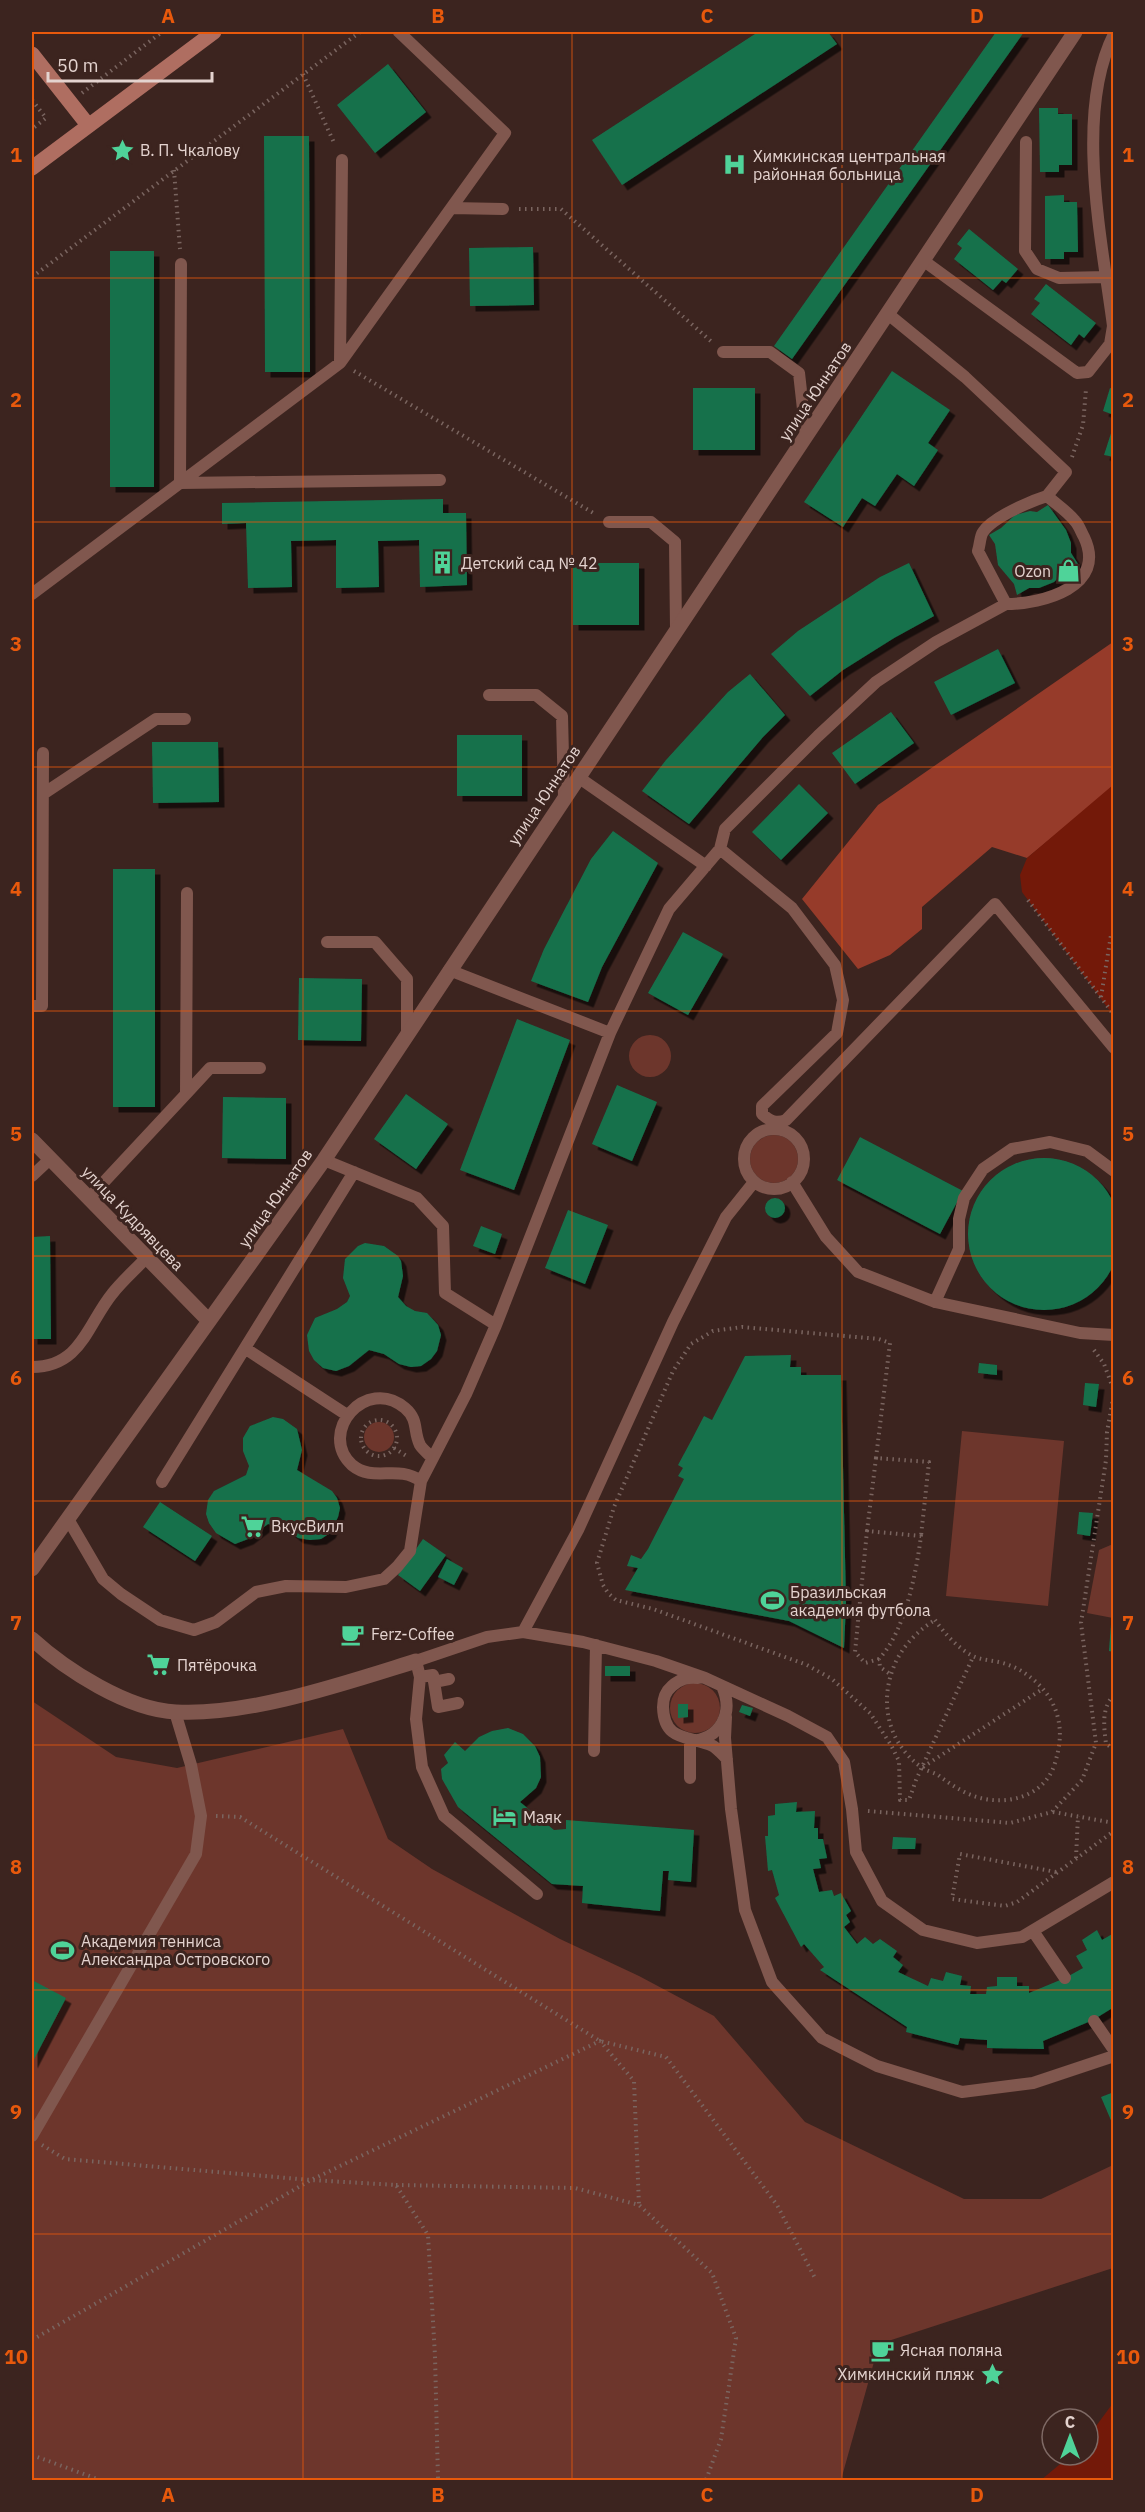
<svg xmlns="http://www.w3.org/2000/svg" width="1145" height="2512" font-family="'IBM Plex Sans',sans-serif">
  <defs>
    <filter id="shadow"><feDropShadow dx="5.5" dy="5.5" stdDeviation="0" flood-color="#0009"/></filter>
  </defs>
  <rect width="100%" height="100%" fill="#3c241f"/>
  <path fill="#6d362c" d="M629 1056a21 21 0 1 1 42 0a21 21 0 1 1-42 0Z
    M750 1159a24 24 0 1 1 48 0a24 24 0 1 1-48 0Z
    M364 1437a15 15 0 1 1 30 0a15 15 0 1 1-30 0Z
    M962,1431L1064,1441L1048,1606L946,1596Z
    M1113,1544V1618L1087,1613L1099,1550Z
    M670 1708a25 25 0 1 1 50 0a25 25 0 1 1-50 0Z
    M32,1701L116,1757L177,1768L343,1729L388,1839L432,1869L560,1939L639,1976L714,2016L805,2122L964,2199H1041L1113,2165V2268L879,2344L841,2480H32Z"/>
  <path fill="#963b2a" d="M1113,642L1114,785L1110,790L1027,858L992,847L922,907V929L890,955L858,969L802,899L878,805Z"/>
  <path fill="#731909" d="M1113,785V1015L1022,892L1020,875L1027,858Z
    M1113,2403V2480H1041L1071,2455H1088V2437Z"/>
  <path fill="#16714c" filter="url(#shadow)" d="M758,32H828L837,44L622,185L592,140Z
    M996,32H1024L792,359L774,346Z
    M388,64L426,112L375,153L337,105Z
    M1039,108H1058V114H1072V165H1059V172H1040Z
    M264,136H309L310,372H265Z
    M1064,195V202H1077L1078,252H1064V259H1045V196Z
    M969,229L1018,269L1006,283L1002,280L993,290L954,259L962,248L957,244Z
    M533,247L534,305L470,306L469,248Z
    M110,251H154V487H110Z
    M1046,284L1096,323L1084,338L1079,334L1071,345L1031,314L1040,303L1034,299Z
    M892,371L950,410L928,443L938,450L914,486L897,474L875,506L862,498L843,527L804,502Z
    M693,388H755V450H693Z
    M1110,388L1114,389V415L1103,411Z
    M1113,427L1114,428V457L1104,455Z
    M443,499V513H466L467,585L420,587L419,540L378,541L379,587L336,588V540L291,541L292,587L248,588L246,523L222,524V503Z
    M1048,505L1066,530L1071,543V553L1078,564L1067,569L1054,582L1039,588H1029L1017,595L1014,584L998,565L995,544L989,535L1001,528L1015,515L1030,511L1037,512Z
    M573,563H639V625H573Z
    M909,563L934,616L894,638L843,670L810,696L771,654L798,631L880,577Z
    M998,649L1015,683L951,715L934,682Z
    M750,674L785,715L763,737L689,824L642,791L666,760L728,692Z
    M891,712L914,743L855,784L832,753Z
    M457,735H522V796H457Z
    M152,742H218L219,802L153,803Z
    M799,784L828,813L781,860L752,832Z
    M613,831L658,863L602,967L588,1002L531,981L544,949L591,859Z
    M113,869H155V1107H113Z
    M683,932L723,954L688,1015L648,993Z
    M299,978L362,979L361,1041L298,1040Z
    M517,1019L570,1040L514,1190L460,1170Z
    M617,1085L657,1102L632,1161L592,1144Z
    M406,1094L448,1124L416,1169L374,1139Z
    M223,1097L286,1098V1159L222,1158Z
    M860,1137L963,1191L940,1234L837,1180Z
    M968 1234a76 76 0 1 1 152 0a76 76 0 1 1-152 0Z
    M765 1208a10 10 0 1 1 20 0a10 10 0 1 1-20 0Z
    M568,1210L608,1225L585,1284L545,1268Z
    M481,1226L502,1234L495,1254L473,1246Z
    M50,1236L51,1339H32V1237Z
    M365,1243L384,1246L398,1256L401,1261L403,1276L398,1297L406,1306L415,1311L427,1313L438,1325L441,1335L437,1351L431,1359L421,1366L411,1367L399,1364L384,1354L369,1350L349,1366L336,1371L323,1368L314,1360L309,1351L307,1335L315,1318L337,1309L347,1302L350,1296L343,1278L345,1259L358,1246Z
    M791,1355L790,1367H801V1375H841L846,1603L844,1648L789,1621L625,1590L638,1568L627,1566L631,1555L641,1559L648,1549L684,1479L678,1476L683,1468L678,1465L691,1441L704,1416L712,1420L745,1356Z
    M979,1363L997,1365V1375L978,1373Z
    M1085,1383L1099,1384L1096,1407L1083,1405Z
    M273,1417L283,1419L297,1429L302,1450L297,1470L332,1491L337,1498L340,1508L338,1517L330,1533L321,1539L310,1540L298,1538L284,1527L268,1524L248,1539L235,1544L216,1533L209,1523L206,1514L208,1500L214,1491L246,1475L249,1466L243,1451V1438L250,1426Z
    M160,1502L212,1536L195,1561L143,1527Z
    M1079,1512L1093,1513L1090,1536L1077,1534Z
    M423,1539L446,1555L420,1591L398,1575Z
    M447,1559L463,1568L454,1585L438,1577Z
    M1111,1624H1114V1652L1109,1651Z
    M605,1666H630V1676H605Z
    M678,1704H688V1717L678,1718Z
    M742,1705L753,1708L750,1716L739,1712Z
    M508,1728L523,1734L535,1746L540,1757L541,1777L536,1788L520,1802L554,1830L566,1829V1820L694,1830L691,1882L668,1880L669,1871H663L660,1911L582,1903L583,1886L552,1884L458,1807L442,1779L441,1769L448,1763L444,1755L455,1742L465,1751L479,1737L492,1731Z
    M797,1802L796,1812L815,1811L814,1828H818V1839H823L827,1858L819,1859L821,1868L813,1869L819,1892L832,1890L834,1896L841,1893L851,1911L846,1915L850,1922L844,1927L857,1944L865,1937L873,1944L880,1939L897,1951L893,1957L903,1965L898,1972L928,1986L931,1978L943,1981L946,1972L962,1976L960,1985L971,1986L970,1994H986L987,1987L997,1986V1977H1017V1986H1029V1993L1065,1978L1083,1968L1076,1956L1087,1950L1082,1940L1097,1930L1102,1940L1114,1933V2007L1093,2020L1043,2041L1044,2049L987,2048V2040L960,2038L958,2045L906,2032L907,2027L820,1970L824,1967L804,1944L801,1947L775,1898L779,1895L772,1870L768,1871L765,1836H768V1816L775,1815V1804Z
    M893,1837L916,1838L915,1849H892Z
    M32,1980L66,1998L32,2063Z
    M1114,2092V2125H1113L1101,2097Z"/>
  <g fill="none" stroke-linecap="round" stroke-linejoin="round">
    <path stroke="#7a6560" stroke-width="4" stroke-dasharray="1.5 4.5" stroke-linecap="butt" d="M303,74L335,145
      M82,93L162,32
      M32,100L46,118L32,129
      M174,170L180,249
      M519,209H561L713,343
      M32,277L360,32
      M354,371L595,514
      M1072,457L1083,425L1086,389
      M1028,900L1114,1015
      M1101,997L1111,935
      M1094,1350L1104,1364L1114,1391
      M361 1438a18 18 0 1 1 36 0a18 18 0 1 1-36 0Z
      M394,1448L408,1457
      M876,1458L890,1343L879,1339L742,1327L713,1331L691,1344L673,1371L614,1507L597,1563L603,1585L608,1593L616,1600L653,1609L807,1665L832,1679L870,1713L891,1745L899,1761L900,1800H909L916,1780L973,1657
      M867,1531L876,1458L929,1462L921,1536
      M935,1620C944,1633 957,1647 971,1655C981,1661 995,1660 1006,1664C1025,1670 1044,1686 1053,1704C1063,1725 1061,1745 1054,1766C1043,1797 1006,1806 977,1797C963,1793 950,1784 938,1775C933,1772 926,1771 921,1767C888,1743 879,1703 894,1666C901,1648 918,1630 935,1620Z
      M879,1659L865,1663L855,1652L867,1531L921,1536C916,1574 905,1631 879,1659L880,1667L890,1674
      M1114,1695C1101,1708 1104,1727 1106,1744L1114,1749
      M923,1767L1041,1690
      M868,1811L1010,1823L1052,1812L1082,1780L1096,1743L1081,1623L1106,1460L1107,1432L1114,1393
      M1053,1812L1114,1823
      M216,1816L240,1817L600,2041L666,2057L777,2205L816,2280
      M1076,1858L1078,1816
      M1056,1872L960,1854L952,1899L1005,1906L1017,1902L1114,1831
      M42,2145L65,2159L311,2180L600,2041L634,2081L639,2205
      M396,2185L575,2188L639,2205L712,2273L736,2338L721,2439L706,2480
      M32,2340L311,2180L396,2185L428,2235L435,2356L438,2480
      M32,2455L100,2480"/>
    <path stroke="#80574e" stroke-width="12" d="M1026,142L1025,251L1037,269L1059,278L1107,277
      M451,208L503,209
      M924,261L1077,373L1088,372L1110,344L1113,326C1102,241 1074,113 1114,34
      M181,264L180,483L440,480
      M888,314L965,377L1066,472L1047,496C1056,504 1067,511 1075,521C1079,525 1081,532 1084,537C1108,587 1042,604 1006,604L978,551C980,545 980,536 983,532C993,517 1031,501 1047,496
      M723,352H770L799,373L806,436
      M340,363L505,133L399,32
      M609,522H651L675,542L676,629
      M32,594L340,363L342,160
      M489,695H536L562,716L564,797
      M578,777L706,866
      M43,794L156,719H185
      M720,849L792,908L835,965L843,1000L837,1033L762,1106V1114C770,1121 776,1124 786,1120L995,904L1114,1048
      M327,942H375L407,979V1035
      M449,970L610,1033
      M32,1006H42L43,753
      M186,1094L210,1068H260
      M744 1159a30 30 0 1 1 60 0a30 30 0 1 1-60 0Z
      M324,1160L417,1198L443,1226L445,1293L496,1325
      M32,1176L50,1159
      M792,1182L826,1237L858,1272L935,1302L1080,1333L1114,1335
      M89,1198L186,1094L187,893
      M935,1302L959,1249V1219L964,1198L983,1169L1012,1149L1050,1142L1087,1151L1114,1171
      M246,1349L347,1415
      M32,1367C81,1367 87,1325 112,1294C122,1281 136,1269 147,1257
      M421,1481C397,1464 374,1483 352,1465C317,1433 366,1375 405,1408C419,1420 413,1431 420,1445C423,1450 429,1454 432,1458
      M162,1482L354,1172
      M68,1519L103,1579L121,1594L160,1620L194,1630L216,1622L256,1592L286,1586L346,1587L384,1579L397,1567L410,1551L421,1481L466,1394L496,1325L610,1033L669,909L720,849L725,829L818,736L876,682L936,642L1006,604
      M523,1632L578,1530L673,1322L726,1217L754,1182
      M420,1677L433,1675L438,1707L458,1703
      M698,1678C687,1677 680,1679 672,1686C665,1692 663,1698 663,1707C664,1743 690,1735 713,1746C718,1749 723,1755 727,1759
      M434,1682L449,1679
      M726,1717L725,1738L731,1809L745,1910L772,1982L822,2038L877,2066L962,2092L1033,2083L1114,2056
      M594,1751L596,1645
      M690,1778V1741C721,1739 734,1713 722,1686
      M537,1894L444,1816L422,1767L416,1719L420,1677L416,1661L487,1637L523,1632L583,1642L656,1661L705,1678L788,1716L827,1737L844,1762L852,1809L856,1852L882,1901L923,1930L977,1943L1022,1937L1114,1882
      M1033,1931L1065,1978
      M1094,2021L1114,2050
      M32,2136L196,1854L201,1816L191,1765L175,1712"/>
    <path stroke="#80574e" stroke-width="15" d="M32,1140L209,1321
      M32,1569L324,1160L1075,32
      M32,1639C66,1670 128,1710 176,1712C249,1716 345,1683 416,1661"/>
    <path stroke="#af6e61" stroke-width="15" d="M32,54L88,125
      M32,168L214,32"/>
  </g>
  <path fill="none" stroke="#e8590c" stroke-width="1.5" stroke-opacity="0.55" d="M303,32V2480M572,32V2480M842,32V2480M32,278H1114M32,522H1114M32,767H1114M32,1011H1114M32,1256H1114M32,1501H1114M32,1745H1114M32,1990H1114M32,2234H1114"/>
  <defs>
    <symbol id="sight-bare" viewBox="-9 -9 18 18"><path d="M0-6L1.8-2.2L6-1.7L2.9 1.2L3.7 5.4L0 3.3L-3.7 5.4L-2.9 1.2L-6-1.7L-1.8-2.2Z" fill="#4fd399" stroke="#3c241f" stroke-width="2.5" paint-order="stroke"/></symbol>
    <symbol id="hospital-bare" viewBox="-9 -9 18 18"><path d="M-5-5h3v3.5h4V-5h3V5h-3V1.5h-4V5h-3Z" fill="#4fd399" stroke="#3c241f" stroke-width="2.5" paint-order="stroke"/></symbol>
    <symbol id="building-bare" viewBox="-9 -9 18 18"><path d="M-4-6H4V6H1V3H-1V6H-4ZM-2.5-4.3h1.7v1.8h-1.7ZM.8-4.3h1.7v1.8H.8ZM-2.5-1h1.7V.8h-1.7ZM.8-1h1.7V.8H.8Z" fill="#4fd399" stroke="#3c241f" stroke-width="2.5" paint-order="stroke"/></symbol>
    <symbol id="shop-bare" viewBox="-9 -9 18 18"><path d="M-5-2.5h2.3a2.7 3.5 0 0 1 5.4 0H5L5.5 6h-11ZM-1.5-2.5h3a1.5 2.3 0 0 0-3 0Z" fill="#4fd399" stroke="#3c241f" stroke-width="2.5" paint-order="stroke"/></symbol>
    <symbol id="supermarket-bare" viewBox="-9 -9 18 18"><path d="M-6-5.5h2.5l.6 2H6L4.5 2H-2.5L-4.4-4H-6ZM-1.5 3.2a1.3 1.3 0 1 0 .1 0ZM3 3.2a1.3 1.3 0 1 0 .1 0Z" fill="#4fd399" stroke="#3c241f" stroke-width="2.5" paint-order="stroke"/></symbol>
    <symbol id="stadium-bare" viewBox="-9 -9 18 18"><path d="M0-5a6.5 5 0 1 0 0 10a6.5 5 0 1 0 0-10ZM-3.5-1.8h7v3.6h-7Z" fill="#4fd399" stroke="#3c241f" stroke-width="2.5" paint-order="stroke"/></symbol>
    <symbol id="cafe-bare" viewBox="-9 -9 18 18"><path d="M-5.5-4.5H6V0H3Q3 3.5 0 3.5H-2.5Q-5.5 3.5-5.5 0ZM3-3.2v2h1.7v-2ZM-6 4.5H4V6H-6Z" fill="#4fd399" stroke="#3c241f" stroke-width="2.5" paint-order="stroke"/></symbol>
    <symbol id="hotel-bare" viewBox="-9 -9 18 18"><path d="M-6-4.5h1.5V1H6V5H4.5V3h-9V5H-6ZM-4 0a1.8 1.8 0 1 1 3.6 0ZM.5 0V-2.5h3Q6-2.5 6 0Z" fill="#4fd399" stroke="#3c241f" stroke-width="2.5" paint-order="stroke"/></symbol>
  </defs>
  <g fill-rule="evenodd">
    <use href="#sight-bare" x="106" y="134" width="33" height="33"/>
    <use href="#hospital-bare" x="718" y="148" width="33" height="33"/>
    <use href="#building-bare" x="426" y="546" width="33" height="33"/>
    <use href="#shop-bare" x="1052" y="554" width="33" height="33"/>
    <use href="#supermarket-bare" x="236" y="1510" width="33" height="33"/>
    <use href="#stadium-bare" x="756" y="1584" width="33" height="33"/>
    <use href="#cafe-bare" x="336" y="1618" width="33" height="33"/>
    <use href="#supermarket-bare" x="142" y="1648" width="33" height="33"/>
    <use href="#hotel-bare" x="488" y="1800" width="33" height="33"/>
    <use href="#stadium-bare" x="46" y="1934" width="33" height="33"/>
    <use href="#cafe-bare" x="866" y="2334" width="33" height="33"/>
    <use href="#sight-bare" x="976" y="2358" width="33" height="33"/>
  </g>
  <g text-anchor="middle" stroke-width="6" stroke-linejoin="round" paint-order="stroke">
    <g font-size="16" fill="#e4d3cf" stroke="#3c241f" text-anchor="start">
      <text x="140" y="156">В. П. Чкалову</text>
      <text x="753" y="162">Химкинская центральная<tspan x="753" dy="18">районная больница</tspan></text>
      <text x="461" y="569">Детский сад № 42</text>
      <text x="1051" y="577" text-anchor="end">Ozon</text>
      <text x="271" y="1532">ВкусВилл</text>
      <text x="790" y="1598">Бразильская<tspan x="790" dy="18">академия футбола</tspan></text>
      <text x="371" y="1640">Ferz-Coffee</text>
      <text x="177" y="1671">Пятёрочка</text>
      <text x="523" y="1823">Маяк</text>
      <text x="81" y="1947">Академия тенниса<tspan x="81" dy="18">Александра Островского</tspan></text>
      <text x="900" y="2356">Ясная поляна</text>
      <text x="974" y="2380" text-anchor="end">Химкинский пляж</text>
    </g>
    <g font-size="16" fill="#e4d3cf" stroke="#3c241f">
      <text transform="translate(815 391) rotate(-56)" y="6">улица Юннатов</text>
      <text transform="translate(544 795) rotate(-56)" y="6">улица Юннатов</text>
      <text transform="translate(275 1198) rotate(-55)" y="6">улица Юннатов</text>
      <text transform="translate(133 1218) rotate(46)" y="6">улица Кудрявцева</text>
    </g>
  </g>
  <rect width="1145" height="2512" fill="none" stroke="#3c241f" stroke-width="66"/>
  <g transform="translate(1070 2437)"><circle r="28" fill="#3c241f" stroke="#7f6a65" stroke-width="1.5"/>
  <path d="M0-4.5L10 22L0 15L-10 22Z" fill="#4fd399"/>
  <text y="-9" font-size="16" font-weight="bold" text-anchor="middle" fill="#e4d3cf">С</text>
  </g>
  <path d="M48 72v9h164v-9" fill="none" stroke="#e4d3cf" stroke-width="3"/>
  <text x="57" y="72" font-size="18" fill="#e4d3cf" stroke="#3c241f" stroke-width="4.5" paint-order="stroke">50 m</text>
  <rect x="33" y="33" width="1079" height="2446" fill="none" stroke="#e8590c" stroke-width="2"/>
  <g font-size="20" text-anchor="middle" font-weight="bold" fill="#e8590c">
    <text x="168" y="23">A</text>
    <text x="438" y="23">B</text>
    <text x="707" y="23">C</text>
    <text x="977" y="23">D</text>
    <text x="16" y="162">1</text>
    <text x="1128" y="162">1</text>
    <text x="16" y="407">2</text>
    <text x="1128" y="407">2</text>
    <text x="16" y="651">3</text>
    <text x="1128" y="651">3</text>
    <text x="16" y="896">4</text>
    <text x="1128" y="896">4</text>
    <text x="16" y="1141">5</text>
    <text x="1128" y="1141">5</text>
    <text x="16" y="1385">6</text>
    <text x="1128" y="1385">6</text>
    <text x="16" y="1630">7</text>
    <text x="1128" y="1630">7</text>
    <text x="16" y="1874">8</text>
    <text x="1128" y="1874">8</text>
    <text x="16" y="2119">9</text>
    <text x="1128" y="2119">9</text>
    <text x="16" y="2364">10</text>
    <text x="1128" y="2364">10</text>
    <text x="168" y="2502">A</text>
    <text x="438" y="2502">B</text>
    <text x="707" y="2502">C</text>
    <text x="977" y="2502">D</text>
  </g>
</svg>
